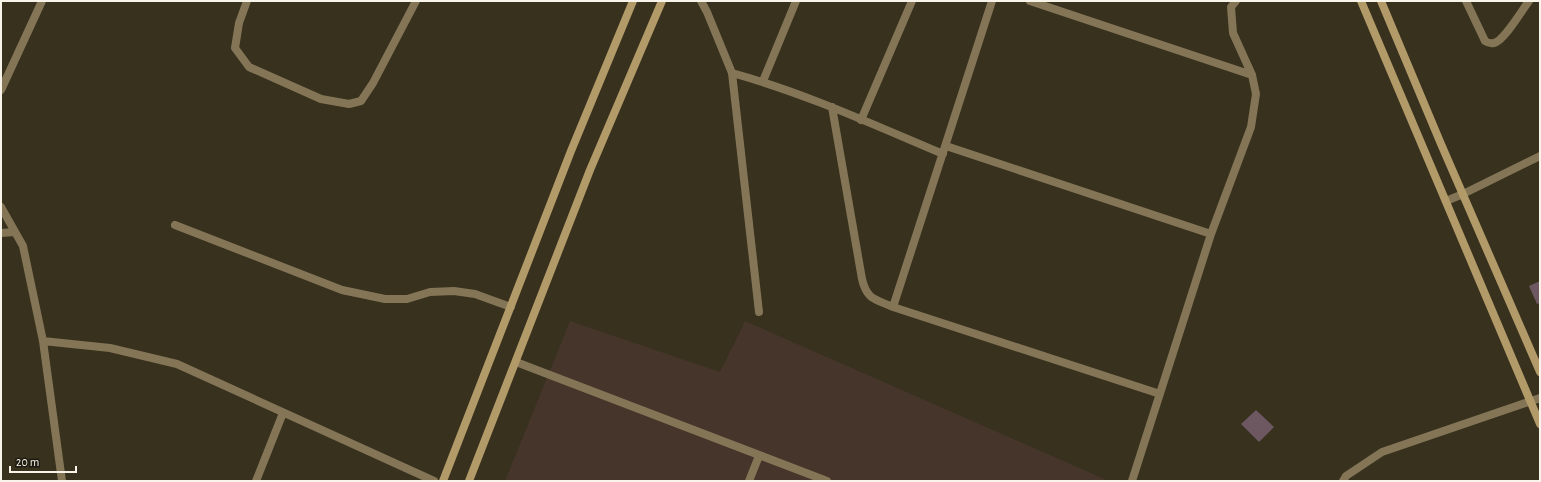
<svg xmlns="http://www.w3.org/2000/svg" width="1541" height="482" font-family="'Alegreya Sans',sans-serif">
  <rect width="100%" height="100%" fill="#37311e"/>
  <path fill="#46352b" d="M570,321L720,372L745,321L1109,481H505Z"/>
  <path fill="#6d5760" d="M1540,281V303L1537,304L1529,286Z
    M1256,410L1274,427L1259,442L1241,424Z"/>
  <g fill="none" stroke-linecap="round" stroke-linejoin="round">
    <path stroke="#847556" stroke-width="8" d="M247,1L239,23L235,48L249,67L321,99L349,104L361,101L373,83L416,1
      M175,225L342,290L385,299H407L430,292L454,291L475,294L511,307
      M516,362L827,481
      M749,481L759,456"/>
    <path stroke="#847556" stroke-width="8" d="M701,1L707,12L732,73L759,312
      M1030,1L1252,75
      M1466,1L1485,41C1488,43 1490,44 1494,43C1504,41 1522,10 1529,1
      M732,73C805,93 874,125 943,154
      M763,81L796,1
      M1,90L42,1
      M832,107L862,279C867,300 875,299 893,307L1160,394
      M861,120L912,1
      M946,146L1211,234
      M1446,201L1463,194L1540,156
      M1,207L23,246L43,341L62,481
      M1,233L15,232
      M893,307L992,1
      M43,341L110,348L177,364L434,481
      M256,481L283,413
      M1132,481L1211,234L1251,127L1256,94L1252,75L1233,33L1231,7L1236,1
      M1343,481L1346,476L1382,452L1540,398"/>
    <path stroke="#b39a69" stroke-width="8" d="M1361,1L1540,424
      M1381,1L1441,144L1540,372
      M443,481L571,151L633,1
      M469,481L590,170L662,1"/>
  </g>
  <rect width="1541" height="482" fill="none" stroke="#f8f4e9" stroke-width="4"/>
  <path d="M10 466v6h66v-6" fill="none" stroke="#f8f4e9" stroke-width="2"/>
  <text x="16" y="466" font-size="12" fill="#f8f4e9" stroke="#1c1911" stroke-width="3" paint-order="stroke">20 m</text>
</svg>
